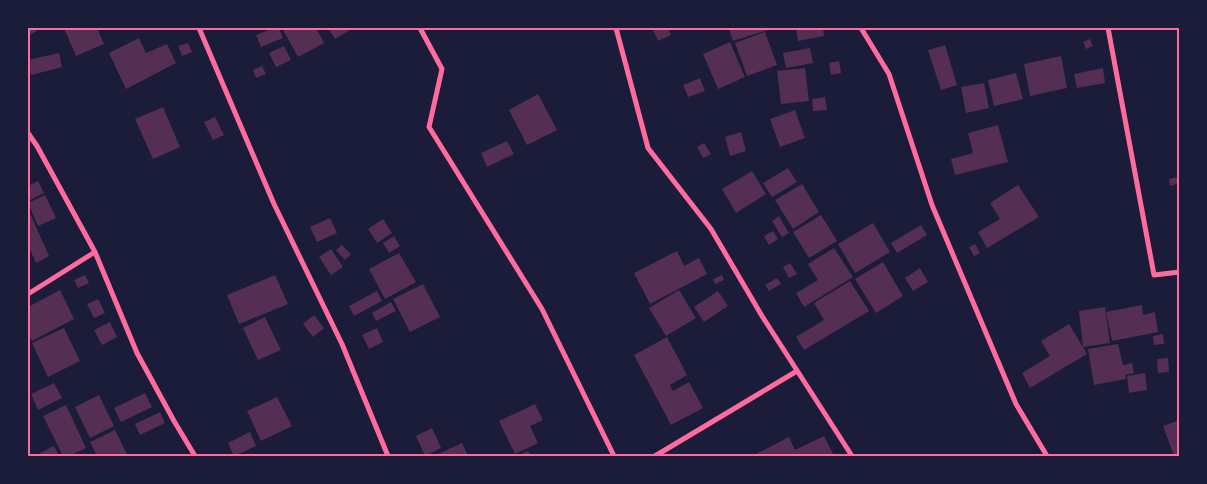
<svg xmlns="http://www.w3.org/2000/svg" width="1207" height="484" font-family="'Playfair Display',serif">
  <rect width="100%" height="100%" fill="#1b1b3a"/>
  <path fill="#542f53" d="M28,28H35L37,31L28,36Z
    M64,28H97L104,44L76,56Z
    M274,28H279L283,38L261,47L256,35Z
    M282,28H316L324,43L298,57Z
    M328,28H353L335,39Z
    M652,28H668L671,35L658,41Z
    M729,28H767L768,30L733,41Z
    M796,28H823L824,36L798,41Z
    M765,32L777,65L747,76L735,43Z
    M139,38L146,53L167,44L176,63L126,89L109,53Z
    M1090,39L1093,46L1086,49L1083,42Z
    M730,42L745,77L718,89L703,54Z
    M188,43L192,52L182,56L178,46Z
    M945,45L957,85L941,90L928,50Z
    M284,46L291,60L276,67L269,53Z
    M810,48L813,63L786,68L783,53Z
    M59,53L62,67L31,75L28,60Z
    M1061,56L1067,88L1030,96L1024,64Z
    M839,61L841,73L831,75L829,63Z
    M262,66L266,74L256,78L253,70Z
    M805,68L809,101L781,104L777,71Z
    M1103,68L1105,83L1077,88L1074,74Z
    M1016,73L1023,99L994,106L988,80Z
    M700,78L705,91L688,97L683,85Z
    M984,83L989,108L966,113L961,87Z
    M538,94L557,130L527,145L509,110Z
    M825,97L827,110L813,111L812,99Z
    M163,107L180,147L153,159L135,119Z
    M795,110L805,138L780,147L770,119Z
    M215,117L224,135L213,140L204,122Z
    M998,125L1008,162L955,175L951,159L973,153L968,133Z
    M741,132L746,151L730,156L725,137Z
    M507,141L514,154L487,167L481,153Z
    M704,143L711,154L703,158L697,147Z
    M788,168L797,182L772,197L763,183Z
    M752,171L766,194L736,213L722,189Z
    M1178,177L1179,183L1170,186L1169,179Z
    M38,181L44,193L28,201V186Z
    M802,184L819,212L793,229L775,200Z
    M1018,185L1039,217L987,248L978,232L1000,219L990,203Z
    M45,195L56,218L38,226L28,203Z
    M28,209L49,256L36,263L28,245Z
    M821,215L837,241L809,258L793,232Z
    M779,216L789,233L782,237L772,221Z
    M330,218L337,233L317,242L310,227Z
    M383,219L392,233L377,243L368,229Z
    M873,223L890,252L855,273L838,244Z
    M921,225L927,235L897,253L891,243Z
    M773,231L778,239L769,245L764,236Z
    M394,236L400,246L389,253L383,243Z
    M975,244L980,253L974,256L969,247Z
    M342,245L351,254L345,260L336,250Z
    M834,248L853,277L804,307L796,293L818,280L808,264Z
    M331,249L343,267L331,275L319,257Z
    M677,251L684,266L699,258L707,274L650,304L634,273Z
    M399,253L416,282L385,299L369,269Z
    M883,262L903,296L876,313L855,279Z
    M790,263L797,274L789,278L783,267Z
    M920,268L928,282L913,291L905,278Z
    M85,275L89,283L78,288L74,280Z
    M275,275L288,304L239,324L227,295Z
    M722,275L724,280L715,284L713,279Z
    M777,278L781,284L769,291L765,285Z
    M850,281L869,311L804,350L796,337L824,320L814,303Z
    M423,284L440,317L410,332L393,299Z
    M60,290L74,319L32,341L28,333V307Z
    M679,290L696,318L666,336L649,308Z
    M377,291L382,301L354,316L349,306Z
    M718,291L728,306L704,322L694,307Z
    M98,299L105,313L94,318L87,304Z
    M391,302L396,311L376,321L372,313Z
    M1142,305L1143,315L1155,312L1158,332L1112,341L1106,312Z
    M1105,307L1110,343L1083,347L1079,311Z
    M314,315L324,328L313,337L303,324Z
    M265,317L281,350L258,360L243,328Z
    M110,322L117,337L102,345L94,330Z
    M1069,324L1087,354L1030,388L1022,373L1050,356L1041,341Z
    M64,328L80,361L48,377L32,343Z
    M377,328L383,342L369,349L362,335Z
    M1163,334L1164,344L1154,345L1153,336Z
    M667,337L687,375L670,385L673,391L689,382L703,408L671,425L634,355Z
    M1118,344L1123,365L1132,363L1134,373L1125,375L1126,379L1094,385L1088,349Z
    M1168,358L1169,372L1158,373L1157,359Z
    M1145,373L1147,390L1129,393L1127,376Z
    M54,383L62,398L38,410L31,394Z
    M145,393L152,407L121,422L114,408Z
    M99,395L114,426L90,438L75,407Z
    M277,397L292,426L261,441L247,411Z
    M535,404L543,420L530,426L538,443L515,454L499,421Z
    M66,405L86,448L69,456H63L43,416Z
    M160,412L165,423L140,435L135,424Z
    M1180,420V456H1174L1163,426Z
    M432,428L441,448L425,456L416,436Z
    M115,430L128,456H97L90,442Z
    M250,432L256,446L234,456L228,443Z
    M824,436L834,456H755L754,455L789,437L795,450Z
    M462,443L468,456H434Z
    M54,446L59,456H41L40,453Z
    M528,451L531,456H517Z"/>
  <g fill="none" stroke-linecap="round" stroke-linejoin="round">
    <path stroke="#ff6b9d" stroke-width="5" d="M199,28L274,204L342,344L388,456
      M420,28L442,69L429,127L542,309L614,456
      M616,28L648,148L711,229L762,316L852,456
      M861,28L889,74L932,205L1016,404L1047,456
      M1108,28L1154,275L1180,272
      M28,133L37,146L95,252L137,353L174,421L195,456
      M28,294L95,252
      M655,456L797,371"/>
  </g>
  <rect width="1207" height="484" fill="none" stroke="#1b1b3a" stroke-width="58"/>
  <rect x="29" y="29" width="1149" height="426" fill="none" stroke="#ff6b9d" stroke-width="2"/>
</svg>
